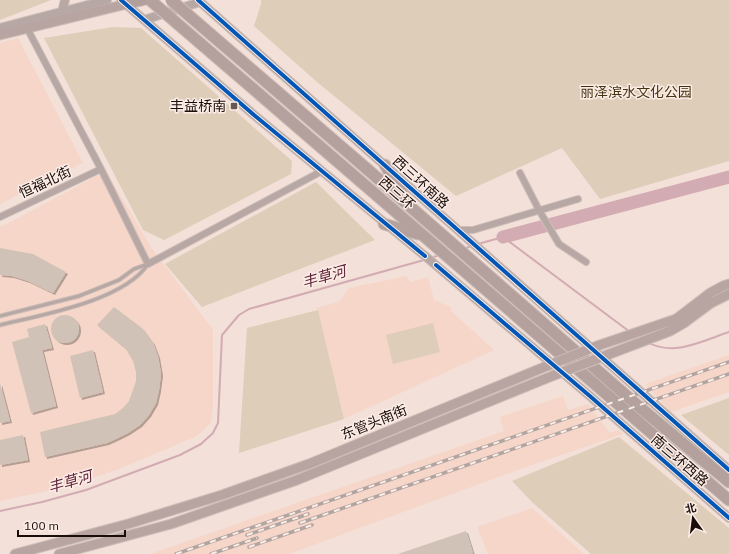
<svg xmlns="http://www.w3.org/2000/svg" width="729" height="554" font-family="'IBM Plex Sans','Noto Sans SC',sans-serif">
  <defs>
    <filter id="shadow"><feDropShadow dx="2" dy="2" stdDeviation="0" flood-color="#0004"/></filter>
  </defs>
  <rect width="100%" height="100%" fill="#f3e0d8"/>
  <path fill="#f6d6c8" d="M18,38L83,163L0,204V43Z
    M106,171L151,247L213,330V407L211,422L203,431L195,437L116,470L61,488L0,501V226L5,225Z
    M406,276L411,282L428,277L434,300L451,307V311L494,350L344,419L318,310L316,308L339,302L349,288Z
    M729,355V392L671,412L645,384Z
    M563,396L568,410L588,404L610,433L619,430L623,434L523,468L289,554H150L504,431L500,417Z
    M532,508L584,554H488L477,527Z"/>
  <path fill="#decdb9" d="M0,0H51L0,20Z
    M261,0H729V161L600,199L562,148L456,196L317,82L254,26L261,4Z
    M113,27L141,28L292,161L291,174L164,240L143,230L44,38Z
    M316,182L375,240L202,307L165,264Z
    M318,310L344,419L239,453L247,328Z
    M433,323L440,352L393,364L386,335Z
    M729,398V455L681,415Z
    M619,437L729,528V554H591L532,502L512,481Z"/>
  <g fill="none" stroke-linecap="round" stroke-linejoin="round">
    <path stroke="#d3abb2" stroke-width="2" d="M478,244L503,237L630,332
      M463,249L472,246
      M430,258L440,255
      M647,342C674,357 702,341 729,332
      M0,511L42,502L86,490L180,455L201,444L213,433L218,423L222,335L239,315L249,309L424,260"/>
    <path stroke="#d3abb2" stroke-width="13" d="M503,237L729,177"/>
  </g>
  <path fill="#d1c2b8" filter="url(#shadow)" d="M0,248L33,254L66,272L53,293L28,281L12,276L0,275Z
    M114,307L142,328L153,343L158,356L161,374L159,390L156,403L149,415L140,425L128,433L118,438L107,443L45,457L40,432L115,414L123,408L129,401L136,381V372L133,361L126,349L97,325Z
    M51 329a14 14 0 1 1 28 0a14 14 0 1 1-28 0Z
    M45,324L52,348L42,350L56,406L31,413L12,342L29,337L27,329Z
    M93,350L103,392L80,398L70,356Z
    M0,383L10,421L0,423Z
    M23,435L28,460L0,465V440Z
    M466,531L473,553L470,554H398Z"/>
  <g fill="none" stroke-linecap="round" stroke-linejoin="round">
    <defs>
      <path id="service" d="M0,316L79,296L119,280L134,269L148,264
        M0,325C41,315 124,301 148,264"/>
      <path id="minor" d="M27,28L101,169L148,264L322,171
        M520,173L539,210L559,244L586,262
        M0,217L101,169
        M458,230H473L578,199"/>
      <path id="tertiary" d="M121,0L254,115L425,256L591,397L729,518
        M198,0L729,470
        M62,12L65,0
        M144,20L200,2
        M0,28L107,0"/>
      <path id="secondary" d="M0,35L127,4
        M597,346L676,319L710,293L723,286L729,284
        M607,355L670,331L684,323L711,303L729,294
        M15,554L128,524L222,495L309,464L542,368
        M59,554L171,524L297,480L552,376"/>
      <path id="primary" d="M127,4L144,0"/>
      <path id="trunk" d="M385,165L404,197
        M367,169L637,405L729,482
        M359,180L729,500
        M384,224L418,234"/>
    </defs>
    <use href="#service" stroke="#cebfb9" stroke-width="5"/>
    <use href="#minor" stroke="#cebfb9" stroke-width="8"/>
    <use href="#tertiary" stroke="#cebfb9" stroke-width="10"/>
    <use href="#secondary" stroke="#cebfb9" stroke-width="11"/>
    <use href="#primary" stroke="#cebfb9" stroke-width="12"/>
    <use href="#trunk" stroke="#cebfb9" stroke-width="13"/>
    <use href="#service" stroke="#b8a8a5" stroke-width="3"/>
    <use href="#minor" stroke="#b8a8a5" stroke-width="6"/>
    <use href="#tertiary" stroke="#b8a8a5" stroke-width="8"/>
    <use href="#secondary" stroke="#b8a5a2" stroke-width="9"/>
    <use href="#primary" stroke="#b29f9c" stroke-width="10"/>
    <use href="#trunk" stroke="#b4a09d" stroke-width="11"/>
    <defs>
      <path id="rail" d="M300,523L729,374
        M247,535L308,514
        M249,547L312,525
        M176,554L729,362
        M211,554L257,538"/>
    </defs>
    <use href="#rail" stroke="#b2a4a0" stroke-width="3.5"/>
    <use href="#rail" stroke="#fcede7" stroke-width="2" stroke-dasharray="6" stroke-linecap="butt"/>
    <defs>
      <path id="secondary-bridge" d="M542,368L597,346
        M552,376L607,355"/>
      <path id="trunk-bridge" d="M150,0L359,180
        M171,0L367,169"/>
    </defs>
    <use href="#secondary-bridge" stroke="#cebfb9" stroke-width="11" stroke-linecap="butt"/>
    <use href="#trunk-bridge" stroke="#cebfb9" stroke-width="13" stroke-linecap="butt"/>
    <use href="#secondary-bridge" stroke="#b8a5a2" stroke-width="9"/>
    <use href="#trunk-bridge" stroke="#b4a09d" stroke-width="11"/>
    <defs>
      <path id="cycleway" d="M121,0L254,115L425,256
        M198,0L729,470
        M436,265L591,397L729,518"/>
    </defs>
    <use href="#cycleway" stroke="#fcede7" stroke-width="6"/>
    <use href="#cycleway" stroke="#0057b8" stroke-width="4"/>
  </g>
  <rect fill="#655751" stroke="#fcede7" stroke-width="1.5" x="230" y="102" width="8" height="8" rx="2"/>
  <g text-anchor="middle" stroke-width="3" stroke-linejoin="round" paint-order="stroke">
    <g font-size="14" fill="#433512" stroke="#fcede7">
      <text x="636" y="97">丽泽滨水文化公园</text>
    </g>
    <g font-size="14" fill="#190d09" stroke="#fcede7" text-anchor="end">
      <text x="226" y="111">丰益桥南</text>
    </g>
    <g font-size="14" fill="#190d09" stroke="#fcede7">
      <text transform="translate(45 182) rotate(-25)" y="5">恒福北街</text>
      <text transform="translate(421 182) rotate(42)" y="5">西三环南路</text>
      <text transform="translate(397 193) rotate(41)" y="5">西三环</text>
      <text transform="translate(374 422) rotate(-22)" y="5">东管头南街</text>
      <text transform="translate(680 460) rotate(41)" y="5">南三环西路</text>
    </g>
    <g font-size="15" font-style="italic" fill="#60243a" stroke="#fcede7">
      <text transform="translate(324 277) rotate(-16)" y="5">丰草河</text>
      <text transform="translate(70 482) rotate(-16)" y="5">丰草河</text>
    </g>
  </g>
  <g transform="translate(693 518) rotate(346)" stroke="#fcede7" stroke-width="3" paint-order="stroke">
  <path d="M0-3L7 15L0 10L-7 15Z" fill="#190d09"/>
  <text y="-6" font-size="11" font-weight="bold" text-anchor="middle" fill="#190d09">北</text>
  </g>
  <path d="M18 530v6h107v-6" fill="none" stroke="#190d09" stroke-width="2"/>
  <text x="24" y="530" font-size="12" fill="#190d09" stroke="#fcede7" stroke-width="3" paint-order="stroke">100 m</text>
</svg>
